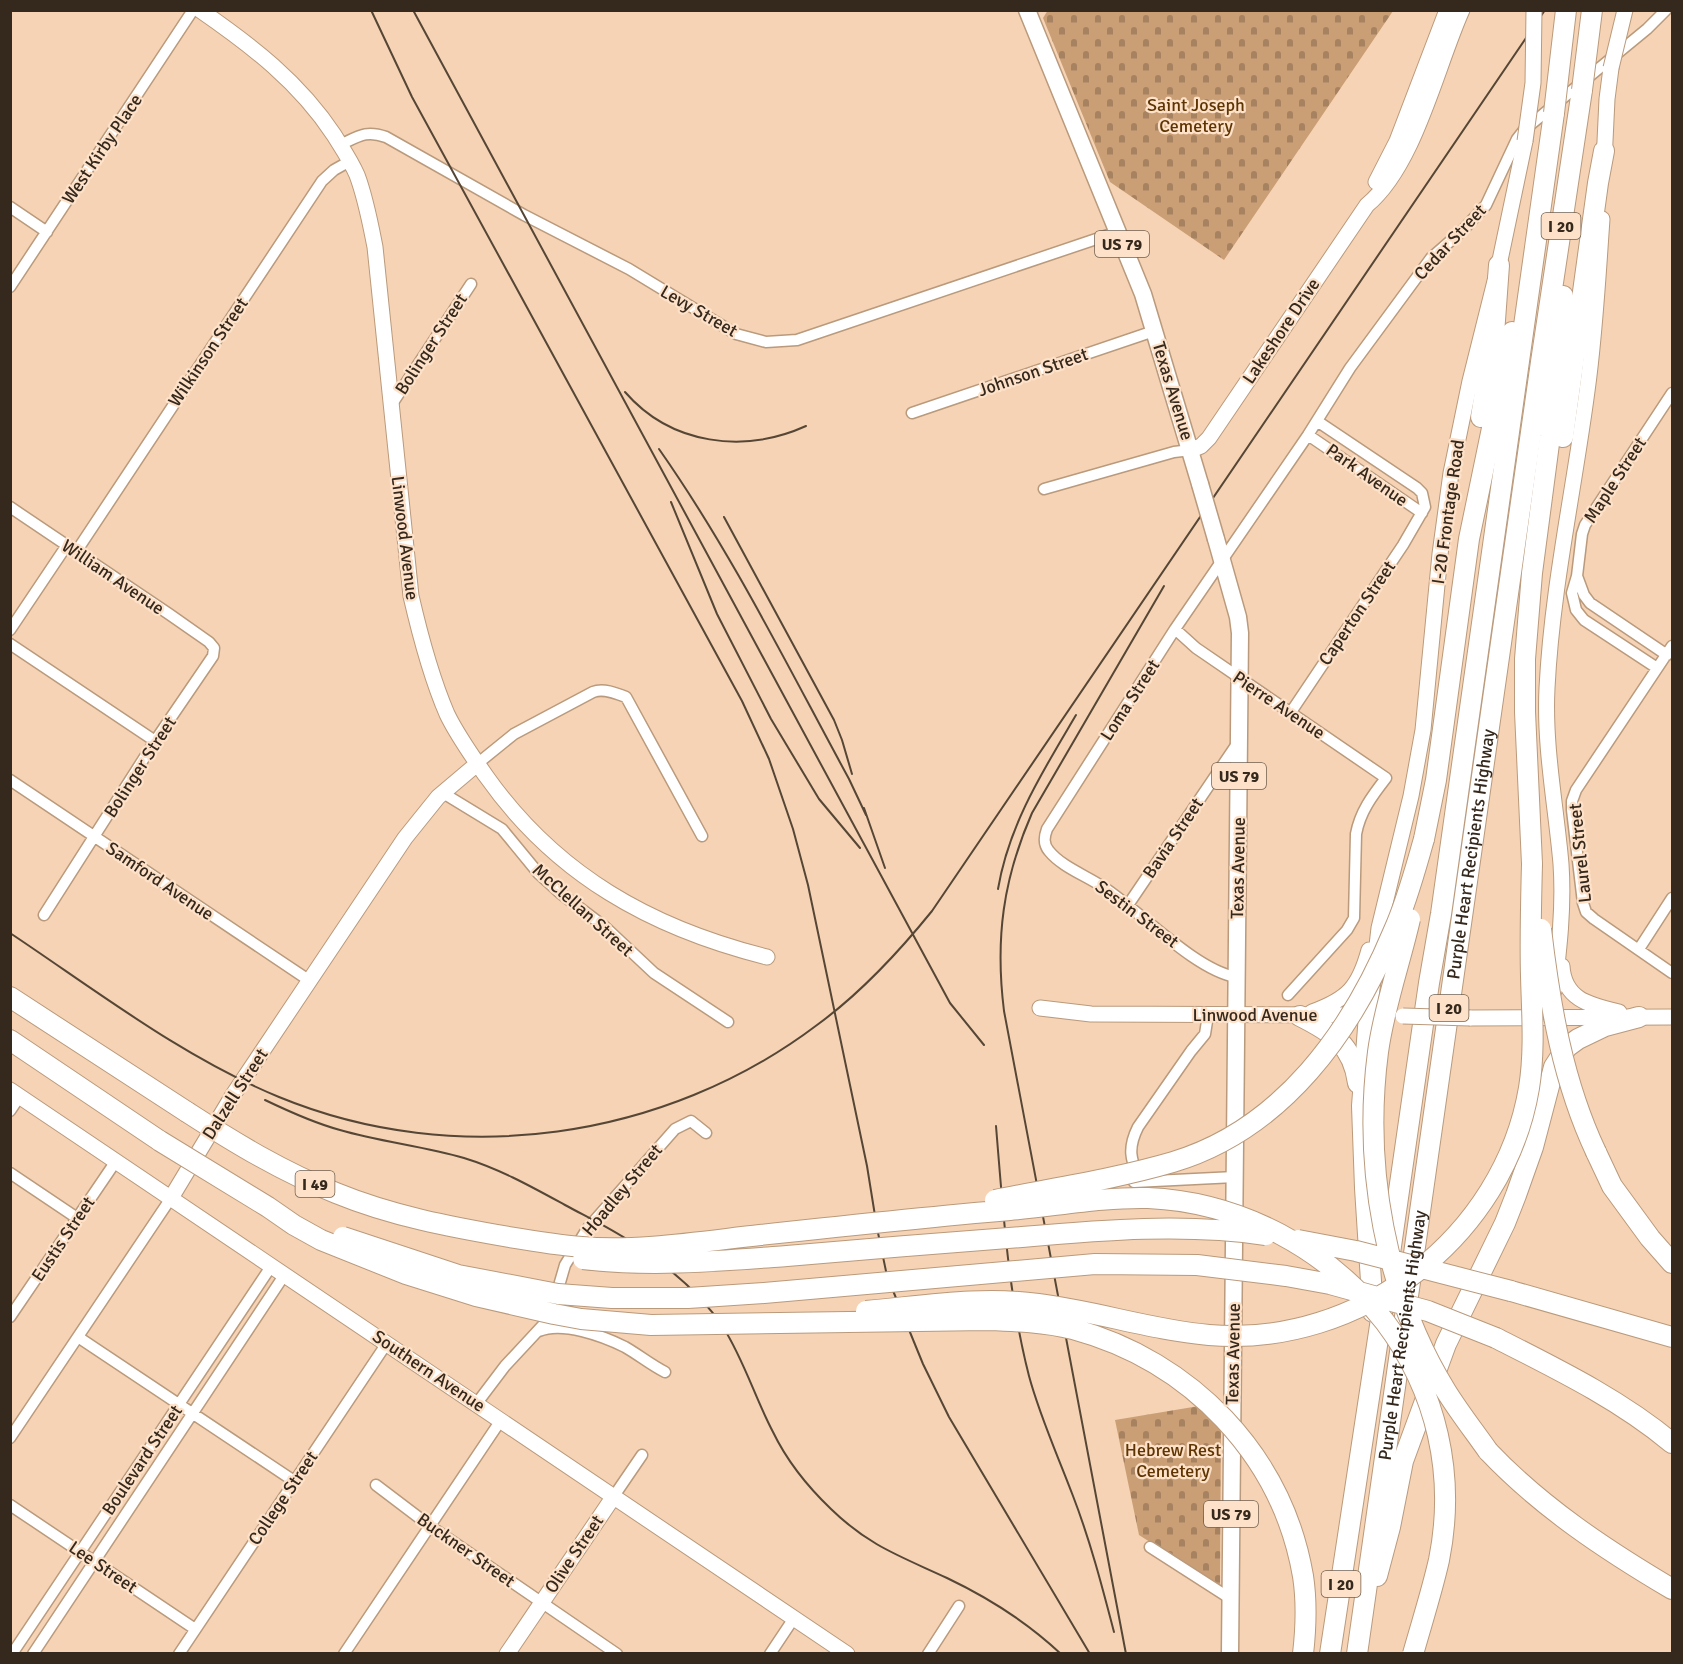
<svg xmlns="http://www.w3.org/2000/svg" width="1683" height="1664" font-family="Signika,sans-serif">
  <defs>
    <pattern id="cemetery-stones" width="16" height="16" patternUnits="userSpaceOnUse" patternTransform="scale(1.5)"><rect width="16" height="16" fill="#cb9f76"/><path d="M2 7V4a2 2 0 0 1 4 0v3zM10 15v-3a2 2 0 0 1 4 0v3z" fill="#a68260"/></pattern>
  </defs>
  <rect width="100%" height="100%" fill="#f5d3b4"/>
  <path fill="url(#cemetery-stones)" d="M1048,10H1393V11L1224,260L1110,182L1043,18Z
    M1205,1405L1221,1422L1220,1587L1139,1535L1115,1420Z"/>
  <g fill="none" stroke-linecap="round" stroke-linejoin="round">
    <defs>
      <path id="street" d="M340,145C359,136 366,130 386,137L524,215L629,269L736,334L766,342L797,340L1117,232
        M10,207L47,232
        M10,287L193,10
        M392,404L471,284
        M912,413L1154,331
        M1308,435L1422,513
        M1044,489L1174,452L1191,450
        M10,507L169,614L209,642L214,648L213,656L155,741L44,915
        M76,552L322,181L334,170L350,161
        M1577,576L1584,595L1590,603L1667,655
        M1175,629L1196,648L1386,778C1372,796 1360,812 1356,834L1354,918L1347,930L1288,995
        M10,630L67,545
        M10,644L155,741
        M1672,646L1576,790L1572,801V810L1583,903L1586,912L1594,919L1672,973
        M1657,668L1584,620L1576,610L1572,593L1577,576L1582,534L1585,525L1672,393
        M1291,712L1403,545L1425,507L1422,493L1417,488L1317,421
        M477,764L514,734L593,692C603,688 616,693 626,697L702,836
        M10,780L310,981
        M443,793L502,829L539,874L560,893L605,927L654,973L728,1022
        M1128,905L1237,744
        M1639,949L1672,898
        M1236,977C1195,970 1140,911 1103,887C1085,875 1062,867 1049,851C1043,844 1044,837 1047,829L1175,629L1308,435L1350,368L1431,258L1463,230L1486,205L1517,139L1524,130L1647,29L1666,10
        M10,1111L20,1096
        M10,1173L77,1218
        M1139,1181C1131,1159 1127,1149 1138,1127L1191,1051L1205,1034L1208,1015
        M1134,1182L1235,1177
        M556,1296L565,1265L587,1229L675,1129L691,1121L706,1133
        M10,1317L116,1161
        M539,1331C562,1321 603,1336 625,1347C639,1355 651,1365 665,1372
        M78,1337L294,1481
        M477,1403L505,1366L545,1323L551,1311
        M10,1438L171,1198
        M376,1485L430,1526L617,1654
        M614,1496L642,1455
        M10,1505L195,1629
        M1150,1547L1231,1599
        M12,1654L272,1265
        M33,1654L285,1274
        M179,1654L387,1343
        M344,1654L501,1420
        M770,1654L794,1618
        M928,1654L959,1606"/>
      <path id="secondary" d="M200,10C252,46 299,82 334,135C342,148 351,161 357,175C366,199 370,222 375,247L411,596C420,635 431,677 447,714C457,735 472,756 486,776C556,875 651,928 767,957
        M1604,162L1607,99L1611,68
        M1376,182L1397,141L1447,10
        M1191,450L1201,446L1209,438L1367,205C1415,165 1436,68 1462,10
        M1562,966C1564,1000 1590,1005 1619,1012
        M1554,991C1559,949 1564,907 1561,864C1556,806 1544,747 1547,688C1552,588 1574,490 1587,391C1595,334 1598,276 1602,219
        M1040,1008L1091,1014L1358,1015
        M1312,1012C1348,999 1359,987 1369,950
        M1369,1015L1379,928L1411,796L1423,730L1440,554L1451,473L1470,381L1499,265L1525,141
        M1470,1018L1672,1017
        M10,1090L847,1654
        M171,1198L233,1095L405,838L438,797L477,764
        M507,1654L614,1496"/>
      <path id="primary" d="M1027,10L1143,294L1200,484
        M1216,539L1238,617L1240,633L1230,1654"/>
      <g id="highway">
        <path d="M1481,417L1494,334L1499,265"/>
        <path d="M1563,437L1598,183L1604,151"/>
        <path d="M1424,839L1436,780L1469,539L1512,332"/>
        <path d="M1532,864L1525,712V659L1532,573L1550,436L1563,296"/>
        <path d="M10,997L187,1112"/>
        <path d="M1369,1015L1362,1106L1365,1188L1373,1312"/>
        <path d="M1300,1016C1332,1032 1353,1045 1358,1083"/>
        <path d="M10,1040L160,1141"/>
        <path d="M1596,1152L1612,1186L1650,1238L1672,1263"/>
        <path d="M1390,1253L1429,983L1441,914L1554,113"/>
        <path d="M1511,1291L1672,1337"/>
        <path d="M1496,1338C1557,1369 1619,1399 1672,1443"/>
        <path d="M1488,1451C1541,1507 1606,1550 1672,1589"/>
        <path d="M1377,1576L1390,1527L1403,1461L1446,1344L1505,1223L1516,1195L1533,1147L1554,1067L1567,1047L1578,1039L1605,1026L1639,1017"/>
        <path d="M1330,1654L1383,1306"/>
        <path id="s1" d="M1357,1654L1541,362L1582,90"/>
      </g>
    </defs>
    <use href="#street" stroke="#ba9a7c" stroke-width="13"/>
    <use href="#secondary" stroke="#ba9a7c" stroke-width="17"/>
    <use href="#primary" stroke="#ba9a7c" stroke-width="19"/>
    <use href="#highway" stroke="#ba9a7c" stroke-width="22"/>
    <use href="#street" stroke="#fff" stroke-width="10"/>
    <use href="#secondary" stroke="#fff" stroke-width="15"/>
    <use href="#primary" stroke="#fff" stroke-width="16"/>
    <use href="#highway" stroke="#fff" stroke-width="20"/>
    <path stroke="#564636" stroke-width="2" d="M371,10L412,97L742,701L769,759L793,829L808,885L867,1166L877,1228L887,1276L923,1364L949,1417L1090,1654
      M413,10L950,1003L984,1045
      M625,392C671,445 744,454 806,426
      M659,449C732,553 788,667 849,779L866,815
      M671,502L717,614L771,719L819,799L860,848
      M724,517L834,720L842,740L852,774
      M864,808L885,868
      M998,889C1009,824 1043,771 1076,715
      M10,933C97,991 182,1057 279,1097C456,1170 665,1140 817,1025C861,993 898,953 932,911L1545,10
      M265,1100C290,1112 314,1123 340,1130C381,1142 423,1146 464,1158C500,1169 532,1187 565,1205C587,1217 610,1228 631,1242C667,1265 699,1291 723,1327C744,1360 755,1398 773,1432C787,1461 808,1487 831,1509C869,1546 900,1556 947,1578C989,1598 1027,1622 1061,1654
      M996,1126C1003,1210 1008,1294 1029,1376C1040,1417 1058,1456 1073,1496C1090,1540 1102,1586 1114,1632
      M1126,1654L1004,1011C995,939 1003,879 1032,813L1164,586"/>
    <defs>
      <path id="secondary-bridge" d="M1611,68L1625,10
        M1525,141L1533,83L1534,10
        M1403,1016L1470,1018"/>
      <path id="primary-bridge" d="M1200,484L1216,539"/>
      <path id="highway-bridge" d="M1582,90L1592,10
        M1554,113L1566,10
        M1410,919C1400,963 1384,1007 1378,1052C1363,1167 1385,1292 1446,1391C1459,1412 1474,1431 1488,1451
        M1541,929C1550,1006 1563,1082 1596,1152
        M187,1112C235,1143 283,1172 336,1193C392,1216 451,1227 509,1237C533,1241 558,1245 582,1247C637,1252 705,1241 760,1235C843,1226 927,1217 1010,1210C1056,1206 1102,1197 1148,1198C1241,1202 1328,1249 1385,1322C1437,1391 1456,1475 1439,1560C1432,1591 1422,1622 1413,1654
        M160,1141L268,1207L294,1225L321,1240L406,1274L476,1296L554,1314L581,1319L651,1325L987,1320C1016,1321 1045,1322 1073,1329C1191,1361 1282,1455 1303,1576C1307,1602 1306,1628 1303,1654
        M995,1200C1054,1188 1115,1179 1173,1162C1283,1129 1352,1031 1394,930C1407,901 1415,870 1424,839
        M343,1237L458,1275L558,1294L612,1298H688L764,1293L1095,1264L1197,1265L1286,1276L1330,1284L1428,1311L1496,1338
        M1298,1240L1356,1251L1511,1291
        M583,1259C651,1267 719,1261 787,1256C865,1249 944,1243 1022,1237C1103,1230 1185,1223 1266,1235
        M866,1311C923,1306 981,1296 1038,1304C1096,1311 1151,1330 1209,1335C1359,1348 1504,1237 1529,1088C1535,1051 1532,1013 1531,976C1530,939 1531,901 1532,864"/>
    </defs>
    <use href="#secondary-bridge" stroke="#ba9a7c" stroke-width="17" stroke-linecap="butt"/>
    <use href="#primary-bridge" stroke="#ba9a7c" stroke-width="19" stroke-linecap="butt"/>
    <use href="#highway-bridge" stroke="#ba9a7c" stroke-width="22" stroke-linecap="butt"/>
    <use href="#secondary-bridge" stroke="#fff" stroke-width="15"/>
    <use href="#primary-bridge" stroke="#fff" stroke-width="16"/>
    <use href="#highway-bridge" stroke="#fff" stroke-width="20"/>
  </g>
  <g text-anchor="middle" stroke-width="4.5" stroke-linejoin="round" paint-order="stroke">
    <g fill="#fde1c8" stroke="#716050" stroke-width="1.5">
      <rect x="1541.5" y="213" width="39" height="26" rx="4.5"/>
      <rect x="1095" y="231" width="54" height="26" rx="4.5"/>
      <rect x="1212" y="763" width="54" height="26" rx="4.5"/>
      <rect x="1429.5" y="995" width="39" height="26" rx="4.5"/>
      <rect x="295.5" y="1171" width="39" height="26" rx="4.5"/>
      <rect x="1204" y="1501" width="54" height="26" rx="4.5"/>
      <rect x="1321.5" y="1571" width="39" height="26" rx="4.5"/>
    </g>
    <g font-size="16" font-weight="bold" fill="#35281c">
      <text x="1561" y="232">I 20</text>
      <text x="1122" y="250">US 79</text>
      <text x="1239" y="782">US 79</text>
      <text x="1449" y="1014">I 20</text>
      <text x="315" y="1190">I 49</text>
      <text x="1231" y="1520">US 79</text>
      <text x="1341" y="1590">I 20</text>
    </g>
    <g font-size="18" fill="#5e3502" stroke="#fde1c8">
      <text x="1196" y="111">Saint Joseph<tspan x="1196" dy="21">Cemetery</tspan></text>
      <text x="1173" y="1456">Hebrew Rest<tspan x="1173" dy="21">Cemetery</tspan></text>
    </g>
    <g font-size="18" fill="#35281c" stroke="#fde1c8">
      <text transform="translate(102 149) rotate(-56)" y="6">West Kirby Place</text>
      <text transform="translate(1450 242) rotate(-47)" y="6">Cedar Street</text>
      <text transform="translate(699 311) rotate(30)" y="6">Levy Street</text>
      <text transform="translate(1281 331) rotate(-56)" y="6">Lakeshore Drive</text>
      <text transform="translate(431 344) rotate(-57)" y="6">Bolinger Street</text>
      <text transform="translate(208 352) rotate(-56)" y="6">Wilkinson Street</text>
      <text transform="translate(1033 372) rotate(-19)" y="6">Johnson Street</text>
      <text transform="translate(1173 391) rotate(73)" y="6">Texas Avenue</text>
      <text transform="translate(1367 475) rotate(35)" y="6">Park Avenue</text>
      <text transform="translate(1615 480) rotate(-57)" y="6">Maple Street</text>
      <text transform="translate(1448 512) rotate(-82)" y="6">I-20 Frontage Road</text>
      <text transform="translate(405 538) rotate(83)" y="6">Linwood Avenue</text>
      <text transform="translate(113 577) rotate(34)" y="6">William Avenue</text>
      <text transform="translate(1357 613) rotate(-56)" y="6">Caperton Street</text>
      <text transform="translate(1130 700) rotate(-57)" y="6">Loma Street</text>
      <text transform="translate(1279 705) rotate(34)" y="6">Pierre Avenue</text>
      <text transform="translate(140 767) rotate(-57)" y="6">Bolinger Street</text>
      <text transform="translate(1173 838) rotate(-56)" y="6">Bavia Street</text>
      <text transform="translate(1580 853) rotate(-96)" y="6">Laurel Street</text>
      <text dy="6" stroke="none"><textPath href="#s1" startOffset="808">Purple Heart Recipients Highway</textPath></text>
      <text transform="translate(1238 868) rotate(-89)" y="6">Texas Avenue</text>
      <text transform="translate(160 881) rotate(34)" y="6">Samford Avenue</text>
      <text transform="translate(583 910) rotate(42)" y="6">McClellan Street</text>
      <text transform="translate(1137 914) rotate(37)" y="6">Sestin Street</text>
      <text x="1255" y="1021">Linwood Avenue</text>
      <text transform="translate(235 1094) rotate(-57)" y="6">Dalzell Street</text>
      <text transform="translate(622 1190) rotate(-50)" y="6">Hoadley Street</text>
      <text transform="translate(63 1239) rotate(-56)" y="6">Eustis Street</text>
      <text dy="6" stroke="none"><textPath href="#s1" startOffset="322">Purple Heart Recipients Highway</textPath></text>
      <text transform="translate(1233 1354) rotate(-89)" y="6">Texas Avenue</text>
      <text transform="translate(429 1371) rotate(34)" y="6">Southern Avenue</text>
      <text transform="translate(142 1460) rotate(-56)" y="6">Boulevard Street</text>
      <text transform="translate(283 1498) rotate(-56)" y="6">College Street</text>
      <text transform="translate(466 1550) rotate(35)" y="6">Buckner Street</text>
      <text transform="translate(574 1554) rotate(-56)" y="6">Olive Street</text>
      <text transform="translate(103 1567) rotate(34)" y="6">Lee Street</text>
    </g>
  </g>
  <rect width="1683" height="1664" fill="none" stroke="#35281c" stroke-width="24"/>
</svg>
